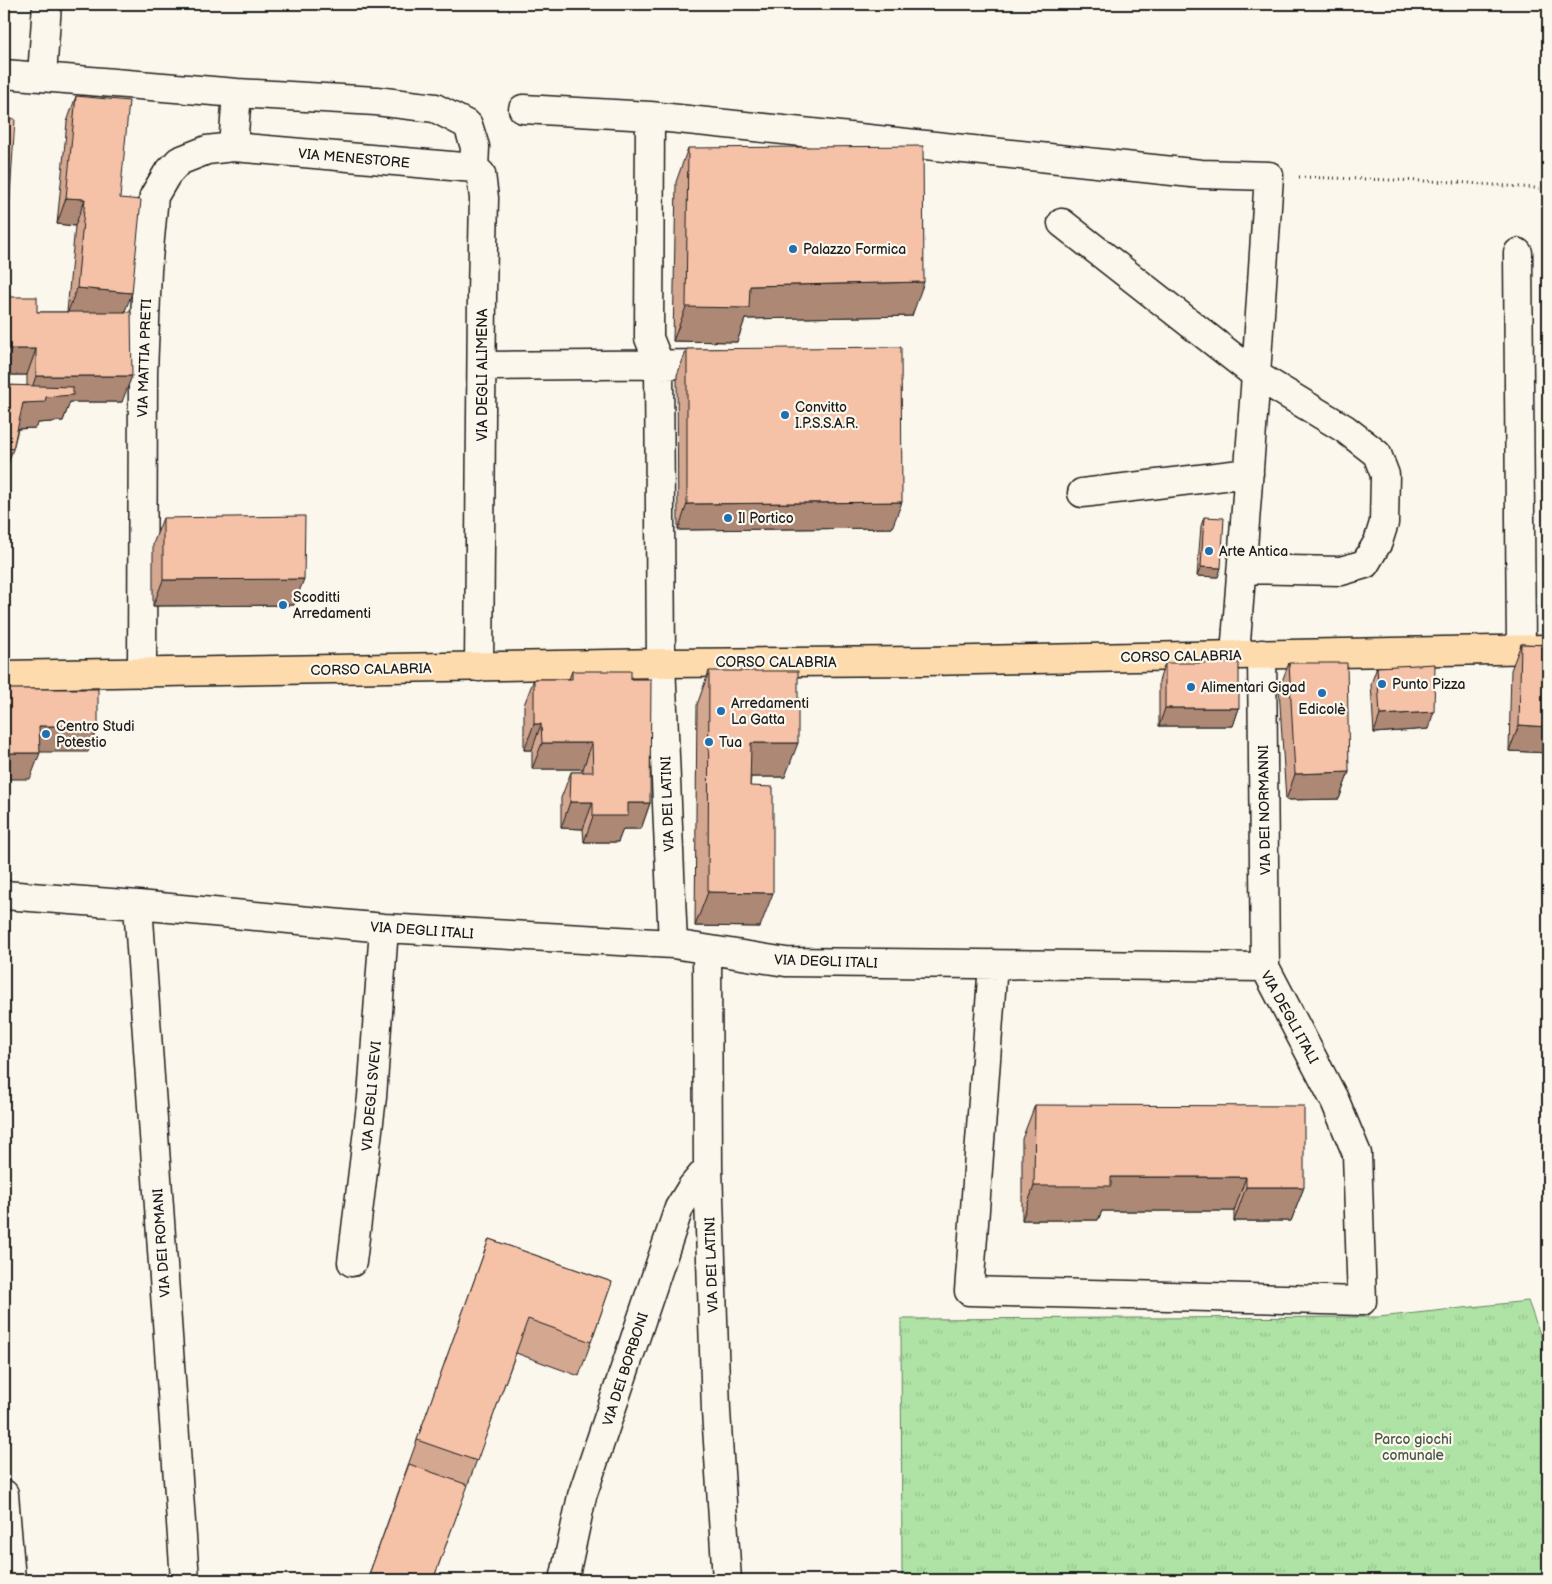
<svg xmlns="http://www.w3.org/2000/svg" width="1552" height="1584" font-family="'Balsamiq Sans',sans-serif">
  <defs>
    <pattern id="grass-tufts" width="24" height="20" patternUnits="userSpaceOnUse" patternTransform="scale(1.25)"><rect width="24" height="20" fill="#afe3a5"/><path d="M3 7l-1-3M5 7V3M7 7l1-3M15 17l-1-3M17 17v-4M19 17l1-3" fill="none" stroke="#96c28d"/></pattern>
  </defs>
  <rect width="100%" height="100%" fill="#fbf7ec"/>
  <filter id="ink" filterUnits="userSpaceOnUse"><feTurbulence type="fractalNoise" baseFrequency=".02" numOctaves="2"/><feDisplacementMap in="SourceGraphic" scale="10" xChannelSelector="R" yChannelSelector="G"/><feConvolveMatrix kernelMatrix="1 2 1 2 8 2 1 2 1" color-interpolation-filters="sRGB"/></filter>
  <g filter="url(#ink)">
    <path fill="url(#grass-tufts)" stroke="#668060" d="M1528,1301L1548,1356V1580H902L901,1319L1379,1317Z"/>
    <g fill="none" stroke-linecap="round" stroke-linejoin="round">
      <defs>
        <path id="minor" d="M4,74L237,93L376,101L435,108L468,125L475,147L474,168L481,174L484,198L482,294L479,667
          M42,76L47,4
          M523,109L650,116L1201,174L1269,176L1256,375L1235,655
          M650,116L649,338L659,363L661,663L673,944
          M233,147L474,168
          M1062,223L1256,375L1345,429L1377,454L1385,475L1384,523L1378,542L1365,564L1341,571L1242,569
          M1518,253L1521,649
          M482,366L718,364
          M1082,493L1249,473
          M1262,654L1265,967
          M142,673L143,373L147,270L154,196L167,174L179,161L207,150L233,147L237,93
          M4,895L138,905L384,928L673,944L786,962L1265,967L1335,1101L1357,1154L1362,1301L969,1291L993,964
          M138,905L185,1580
          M707,950L708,1168L716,1411L727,1580
          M352,1262L372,1097L384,928
          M4,1494L11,1580
          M564,1580L582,1496L679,1208L692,1187L708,1168"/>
        <path id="major" d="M4,675L661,663L926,661L1548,649"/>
      </defs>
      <use href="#minor" stroke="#1c1c1c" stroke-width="31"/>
      <use href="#major" stroke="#1c1c1c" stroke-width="31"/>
      <path stroke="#1c1c1c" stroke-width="3" stroke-dasharray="1 4" stroke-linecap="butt" d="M1299,177L1455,182L1548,189"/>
      <use href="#minor" stroke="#fbf7ec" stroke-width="28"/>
      <use href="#major" stroke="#fedbac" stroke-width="28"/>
    </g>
    <path fill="#d4a790" stroke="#1c1c1c" d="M76,96L120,198L125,312L122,402H70L63,421L38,423L35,428L18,429L13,449L4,475V385L27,386V375H4V297L37,312H67L75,226L57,224L67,122Z
      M688,148L912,316L745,319L737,342L673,341L676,182Z
      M687,349L892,528L678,530L677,375Z
      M1204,517L1218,577L1197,576L1201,526Z
      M163,518L294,605L153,606V544Z
      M1521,644L1548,645V753L1509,751L1511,670Z
      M1165,663L1239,708L1233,726H1159V681Z
      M1289,663L1349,772L1339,799L1286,800L1279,689Z
      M1377,667L1428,729L1374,733L1371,684Z
      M572,671L631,679L650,803L641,829H623L618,842H584L583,829L561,828V798L571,772H583V769H532V750H524V705L534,679H569Z
      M709,671L785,777H751L750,786L760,927L695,926L697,705Z
      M1035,1105L1304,1187L1291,1221H1234V1211H1102L1098,1220H1022V1139Z
      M489,1239L612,1282L579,1376L516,1353L433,1580H367Z"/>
    <path fill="#ac8875" stroke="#1c1c1c" d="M66,198L85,199L75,226L57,224Z
      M4,242H7L4,251Z
      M924,282L912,316L745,319L737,342L673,341L686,307L750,286Z
      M77,288L132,293L122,319L67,314Z
      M4,349H36L27,375H4Z
      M36,376H132L122,402H70L63,421L38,423L35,428L13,429L23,403H27Z
      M902,502L892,528L678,530L687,504Z
      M1201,567L1221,568L1218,577L1197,576Z
      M304,579L294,605L153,606L163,580Z
      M1165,708H1239L1233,726H1159Z
      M1434,712L1428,729L1374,733L1380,715Z
      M534,724H541L532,750H524Z
      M1519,725L1548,727V753L1509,751Z
      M39,726H98L88,752H30Z
      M542,743H592L583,769H532Z
      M751,743H798L785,777H739Z
      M4,753H40L30,779H4Z
      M1349,772L1339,799L1286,800L1295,774Z
      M570,802H593L583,829L561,828Z
      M628,803H650L641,829H623L618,842H584L593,816Z
      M708,892L773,893L760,927L695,926Z
      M1111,1177H1246L1234,1211H1102L1098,1220H1022L1034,1186Z
      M1246,1187H1304L1291,1221H1234Z"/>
    <path fill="#f6c2a7" stroke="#1c1c1c" d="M76,96L129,101L120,198L141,200L132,293L77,288L85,199L66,198Z
      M4,118L15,119L7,242H4Z
      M923,146L924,282L750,286L749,308L686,307L688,148Z
      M4,297H37V312H131L132,376H36V349H4Z
      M901,347L902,502L687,504V349Z
      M4,385L73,387V395L46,397L45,402L23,403L13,449L4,447Z
      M305,516L304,579L163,580V518Z
      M1204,517L1224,518L1221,568L1201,567Z
      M1521,644L1548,645V727L1519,725Z
      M1165,663H1239V708H1165Z
      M1289,663H1347L1349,772L1295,774Z
      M1435,664L1434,712L1380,715L1377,667Z
      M572,671H631V679H651L650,803H628V816H593V802H570L571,772H593L592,743H542L541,724H534V679H572Z
      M709,671H798V743H751L750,786L773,787V893L708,892Z
      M4,689H98V726H39L40,753H4Z
      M1035,1105L1304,1106V1187H1246V1177H1111V1186H1034Z
      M489,1239L612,1282L591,1342L528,1319L477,1461L417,1440Z
      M409,1464L468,1485L433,1580H367Z"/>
  </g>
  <g fill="#1f6fb2" stroke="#fbf7ec" stroke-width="2">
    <circle cx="793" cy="249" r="5"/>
    <circle cx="785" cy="415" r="5"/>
    <circle cx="728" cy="518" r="5"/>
    <circle cx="1209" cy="551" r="5"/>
    <circle cx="283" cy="605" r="5"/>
    <circle cx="1382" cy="684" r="5"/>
    <circle cx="1191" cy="687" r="5"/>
    <circle cx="1322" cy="693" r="5"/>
    <circle cx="721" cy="711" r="5"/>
    <circle cx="46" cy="734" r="5"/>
    <circle cx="709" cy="742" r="5"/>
  </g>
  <g text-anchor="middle" stroke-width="4.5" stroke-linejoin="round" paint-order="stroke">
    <g font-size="14" fill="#1c1c1c" stroke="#fbf7ec">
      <text transform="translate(354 158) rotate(5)" y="5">VIA MENESTORE</text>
      <text transform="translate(144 358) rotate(-88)" y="5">VIA MATTIA PRETI</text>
      <text transform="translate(482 375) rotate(-90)" y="5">VIA DEGLI ALIMENA</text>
      <text transform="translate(1181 656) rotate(-1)" y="5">CORSO CALABRIA</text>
      <text x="776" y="667">CORSO CALABRIA</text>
      <text transform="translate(371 669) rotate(-1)" y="5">CORSO CALABRIA</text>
      <text transform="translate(667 804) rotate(-92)" y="5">VIA DEI LATINI</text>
      <text transform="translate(1264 810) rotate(-91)" y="5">VIA DEI NORMANNI</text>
      <text transform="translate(422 930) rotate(4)" y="5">VIA DEGLI ITALI</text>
      <text transform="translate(826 961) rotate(2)" y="5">VIA DEGLI ITALI</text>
      <text transform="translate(1290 1017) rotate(61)" y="5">VIA DEGLI ITALI</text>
      <text transform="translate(371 1096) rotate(-85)" y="5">VIA DEGLI SVEVI</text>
      <text transform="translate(161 1243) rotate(-94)" y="5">VIA DEI ROMANI</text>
      <text transform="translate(711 1265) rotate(-92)" y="5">VIA DEI LATINI</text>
      <text transform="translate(625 1369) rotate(-72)" y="5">VIA DEI BORBONI</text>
    </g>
    <g font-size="14" fill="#1c1c1c" stroke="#fbf7ec" text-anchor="start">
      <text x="803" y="254">Palazzo Formica</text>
      <text x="795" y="412">Convitto<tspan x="795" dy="16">I.P.S.S.A.R.</tspan></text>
      <text x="738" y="523">Il Portico</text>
      <text x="1219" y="556">Arte Antica</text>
      <text x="293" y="602">Scoditti<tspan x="293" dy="16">Arredamenti</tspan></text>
      <text x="1392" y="689">Punto Pizza</text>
      <text x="1201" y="692">Alimentari Gigad</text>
      <text x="731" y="708">Arredamenti<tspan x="731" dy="16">La Gatta</tspan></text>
      <text x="1322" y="714" text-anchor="middle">Edicolè</text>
      <text x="56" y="731">Centro Studi<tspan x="56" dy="16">Potestio</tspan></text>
      <text x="719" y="747">Tua</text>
    </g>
    <g font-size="14" fill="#485845" stroke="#fbf7ec">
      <text x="1413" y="1444">Parco giochi<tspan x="1413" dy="16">comunale</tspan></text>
    </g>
  </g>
  <rect width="1552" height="1584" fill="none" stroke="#fbf7ec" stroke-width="20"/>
  <rect x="10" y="10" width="1532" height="1564" fill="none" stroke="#1c1c1c" stroke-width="2" filter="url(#ink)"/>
</svg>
